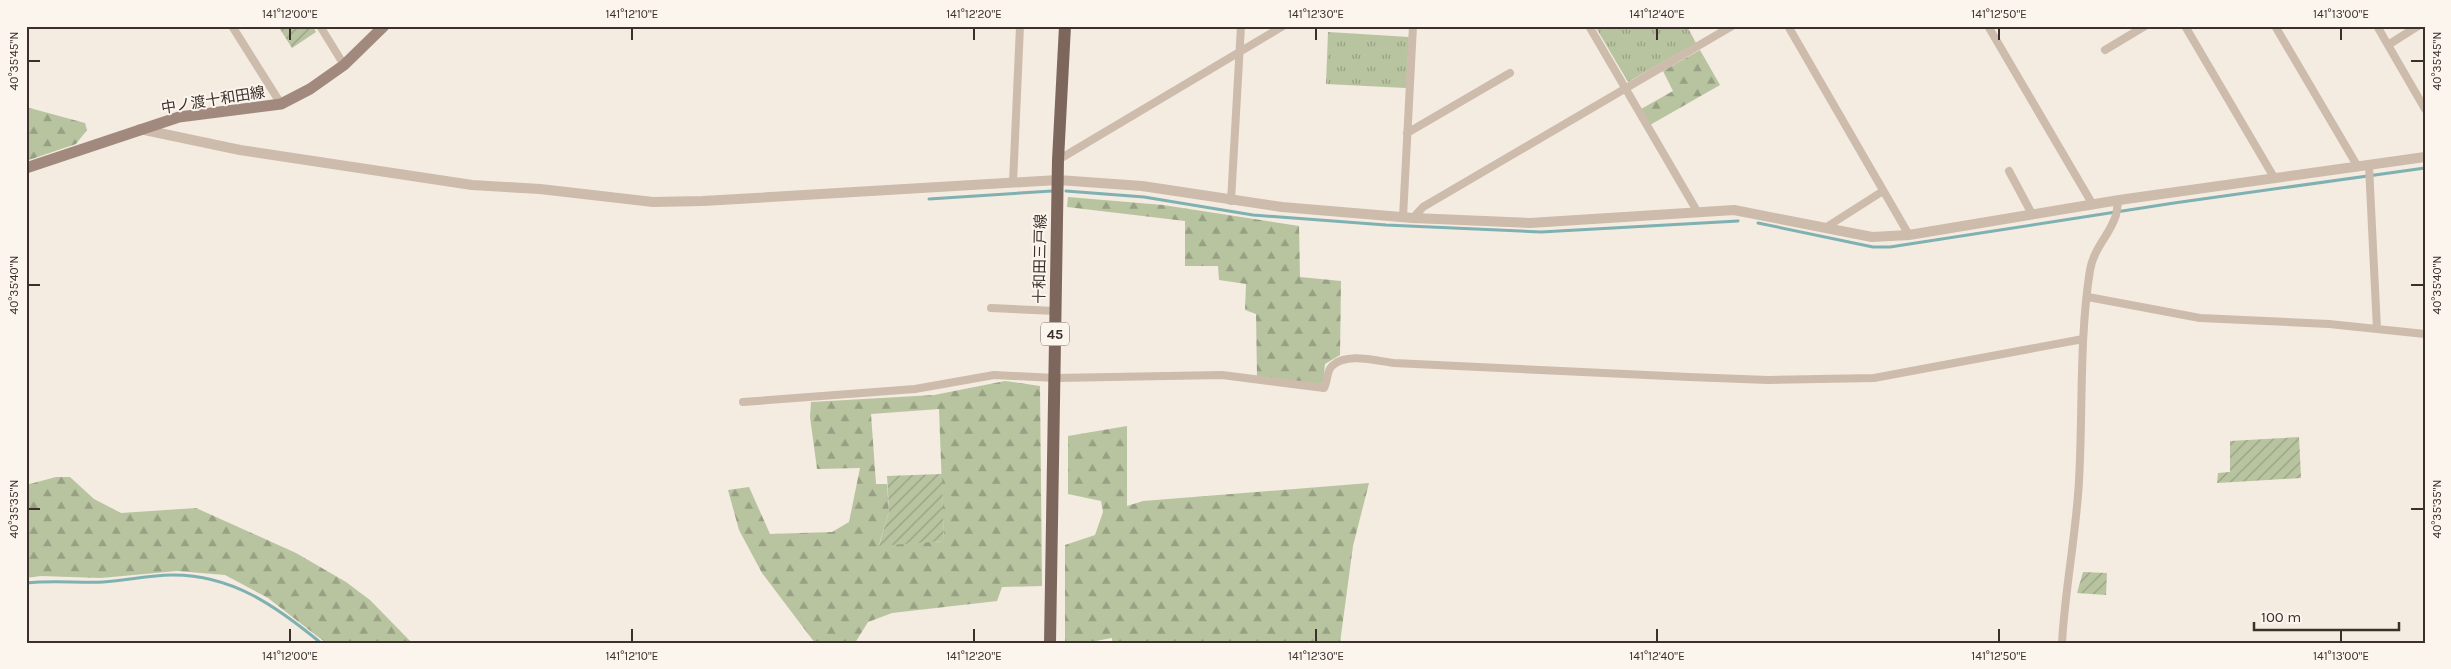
<svg xmlns="http://www.w3.org/2000/svg" width="2451" height="669" font-family="Karla,'Noto Sans JP',sans-serif">
  <defs>
    <pattern id="grass-tufts" width="24" height="20" patternUnits="userSpaceOnUse" patternTransform="scale(1.25)"><rect width="24" height="20" fill="#b8c4a0"/><path d="M3 7l-1-3M5 7V3M7 7l1-3M15 17l-1-3M17 17v-4M19 17l1-3" fill="none" stroke="#97a083"/></pattern>
    <pattern id="forest-firs" width="22" height="20" patternUnits="userSpaceOnUse" patternTransform="scale(1.25)"><rect width="22" height="20" fill="#b8c4a0"/><path d="M5 1l3.5 6h-7zM16 11l3.5 6h-7z" fill="#97a083"/></pattern>
    <pattern id="garden-furrows" width="10" height="10" patternUnits="userSpaceOnUse" patternTransform="scale(1.25)"><rect width="10" height="10" fill="#b8c4a0"/><path d="M-1 1l2-2M0 10L10 0M9 11l2-2" fill="none" stroke="#97a083"/></pattern>
  </defs>
  <rect width="100%" height="100%" fill="#f4ebe1"/>
  <path fill="url(#grass-tufts)" d="M1595,26H1687L1696,43L1628,82Z
    M1328,32L1409,37L1406,88L1326,84Z"/>
  <path fill="url(#forest-firs)" fill-rule="evenodd" d="M1700,50L1720,85L1650,125L1641,109L1673,91L1663,71Z
    M26,107L85,123L87,130L76,144L26,161Z
    M1068,197L1163,205L1299,226L1300,277L1341,281L1340,355L1325,364L1323,383L1317,385L1257,377L1256,314L1245,310L1246,284L1219,280L1218,266H1185V221L1067,207Z
    M1005,381L1040,386L1042,586L1002,587L997,601L892,613L868,622L855,643H815L762,573L739,530L728,490L749,487L770,534L832,532L849,522L860,468L817,469L810,417L811,402L934,395ZM939,409L944,541L879,545L889,511L887,484H876L871,414Z
    M1127,426V506L1143,501L1369,483L1353,546L1340,643H1112V638L1085,643H1065V545L1095,535L1103,512L1101,501L1068,494V436Z
    M56,477H70L94,499L121,513L196,508L296,553L346,582L370,600L412,643H326L268,598L225,575L177,571L101,578L41,576L26,578V485Z"/>
  <path fill="url(#garden-furrows)" d="M278,26H313L316,32L292,48Z
    M2299,437L2301,478L2217,483L2218,473L2230,472V441Z
    M942,474L944,541L879,546L889,511L887,476Z
    M2083,572L2107,573L2106,595L2077,593Z"/>
  <g fill="none" stroke-linecap="round" stroke-linejoin="round">
    <path stroke="#7fb0b2" stroke-width="3" d="M1066,191L1144,197L1253,215L1386,225L1541,232L1738,221
      M929,199L1052,191
      M1758,223L1873,247H1890L2174,203L2425,168
      M26,583C52,580 77,583 103,582C126,581 148,575 171,575C231,574 276,606 321,643"/>
    <path stroke="#cdbbac" stroke-width="8" d="M232,26L281,104
      M320,26L344,65
      M1589,26L1697,211
      M1788,26L1909,235
      M1988,26L2093,205
      M2185,26L2275,179
      M2275,26L2358,167
      M2377,26L2425,109
      M2388,45L2418,26
      M2105,50L2145,26
      M1407,133L1510,73
      M1058,160L1283,26
      M2369,166L2377,329
      M2009,171L2032,214
      M1013,183L1020,26
      M1231,201L1241,26
      M1403,217L1413,26
      M1413,218L1423,207L1732,26
      M1825,228L1883,191
      M2088,297L2200,318L2329,324L2425,334
      M991,308L1056,311
      M743,402L915,389L994,375L1055,378L1222,375L1324,388C1328,381 1326,372 1332,366C1346,352 1377,361 1394,363L1689,377L1768,380L1874,378L2083,339
      M2062,643C2065,589 2076,535 2079,481C2083,411 2079,339 2090,270C2094,247 2110,235 2116,215C2117,211 2117,205 2119,200"/>
    <path stroke="#cdbbac" stroke-width="10" d="M140,129L240,150L472,185L540,189L653,202L703,201L1058,180L1142,186L1282,207L1413,218L1530,223L1734,210L1872,237L1909,235L2119,200L2425,157"/>
    <path stroke="#a18a7d" stroke-width="11" d="M26,168L179,117L281,104L310,89L344,65L384,26"/>
    <path stroke="#7d675c" stroke-width="12" d="M1050,643L1058,160L1065,26"/>
  </g>
  <path fill="none" stroke="#3b302b" stroke-width="2" d="M290,28V40M632,28V40M974,28V40M1316,28V40M1657,28V40M1999,28V40M2341,28V40M28,61H40M2411,61H2424M28,285H40M2411,285H2424M28,509H40M2411,509H2424M290,629V642M632,629V642M974,629V642M1316,629V642M1657,629V642M1999,629V642M2341,629V642"/>
  <g text-anchor="middle" stroke-width="4" stroke-linejoin="round" paint-order="stroke">
    <rect fill="#fbf5ee" stroke="#756b66" stroke-width="1" x="1041" y="322.5" width="28" height="23" rx="4"/>
    <g font-size="14" font-weight="bold" fill="#3b302b">
      <text x="1055" y="339">45</text>
    </g>
    <g font-size="15" fill="#3b302b" stroke="#fbf5ee">
      <text transform="translate(213 100) rotate(-9)" y="5">中ノ渡十和田線</text>
      <text transform="translate(1040 259) rotate(-89)" y="5">十和田三戸線</text>
    </g>
  </g>
  <rect width="2451" height="669" fill="none" stroke="#fbf5ee" stroke-width="55"/>
  <path d="M2254 622v8h145v-8" fill="none" stroke="#3b302b" stroke-width="2.5"/>
  <text x="2261" y="622" font-size="15" fill="#3b302b" stroke="#fbf5ee" stroke-width="4" paint-order="stroke">100 m</text>
  <rect x="28" y="28" width="2396" height="614" fill="none" stroke="#3b302b" stroke-width="2"/>
  <g font-size="12" text-anchor="middle" fill="#3b302b">
    <text x="290" y="18">141°12'00"E</text>
    <text x="632" y="18">141°12'10"E</text>
    <text x="974" y="18">141°12'20"E</text>
    <text x="1316" y="18">141°12'30"E</text>
    <text x="1657" y="18">141°12'40"E</text>
    <text x="1999" y="18">141°12'50"E</text>
    <text x="2341" y="18">141°13'00"E</text>
    <text transform="translate(14 61) rotate(-90)" y="4">40°35'45"N</text>
    <text transform="translate(2437 61) rotate(-90)" y="4">40°35'45"N</text>
    <text transform="translate(14 285) rotate(-90)" y="4">40°35'40"N</text>
    <text transform="translate(2437 285) rotate(-90)" y="4">40°35'40"N</text>
    <text transform="translate(14 509) rotate(-90)" y="4">40°35'35"N</text>
    <text transform="translate(2437 509) rotate(-90)" y="4">40°35'35"N</text>
    <text x="290" y="660">141°12'00"E</text>
    <text x="632" y="660">141°12'10"E</text>
    <text x="974" y="660">141°12'20"E</text>
    <text x="1316" y="660">141°12'30"E</text>
    <text x="1657" y="660">141°12'40"E</text>
    <text x="1999" y="660">141°12'50"E</text>
    <text x="2341" y="660">141°13'00"E</text>
  </g>
</svg>
